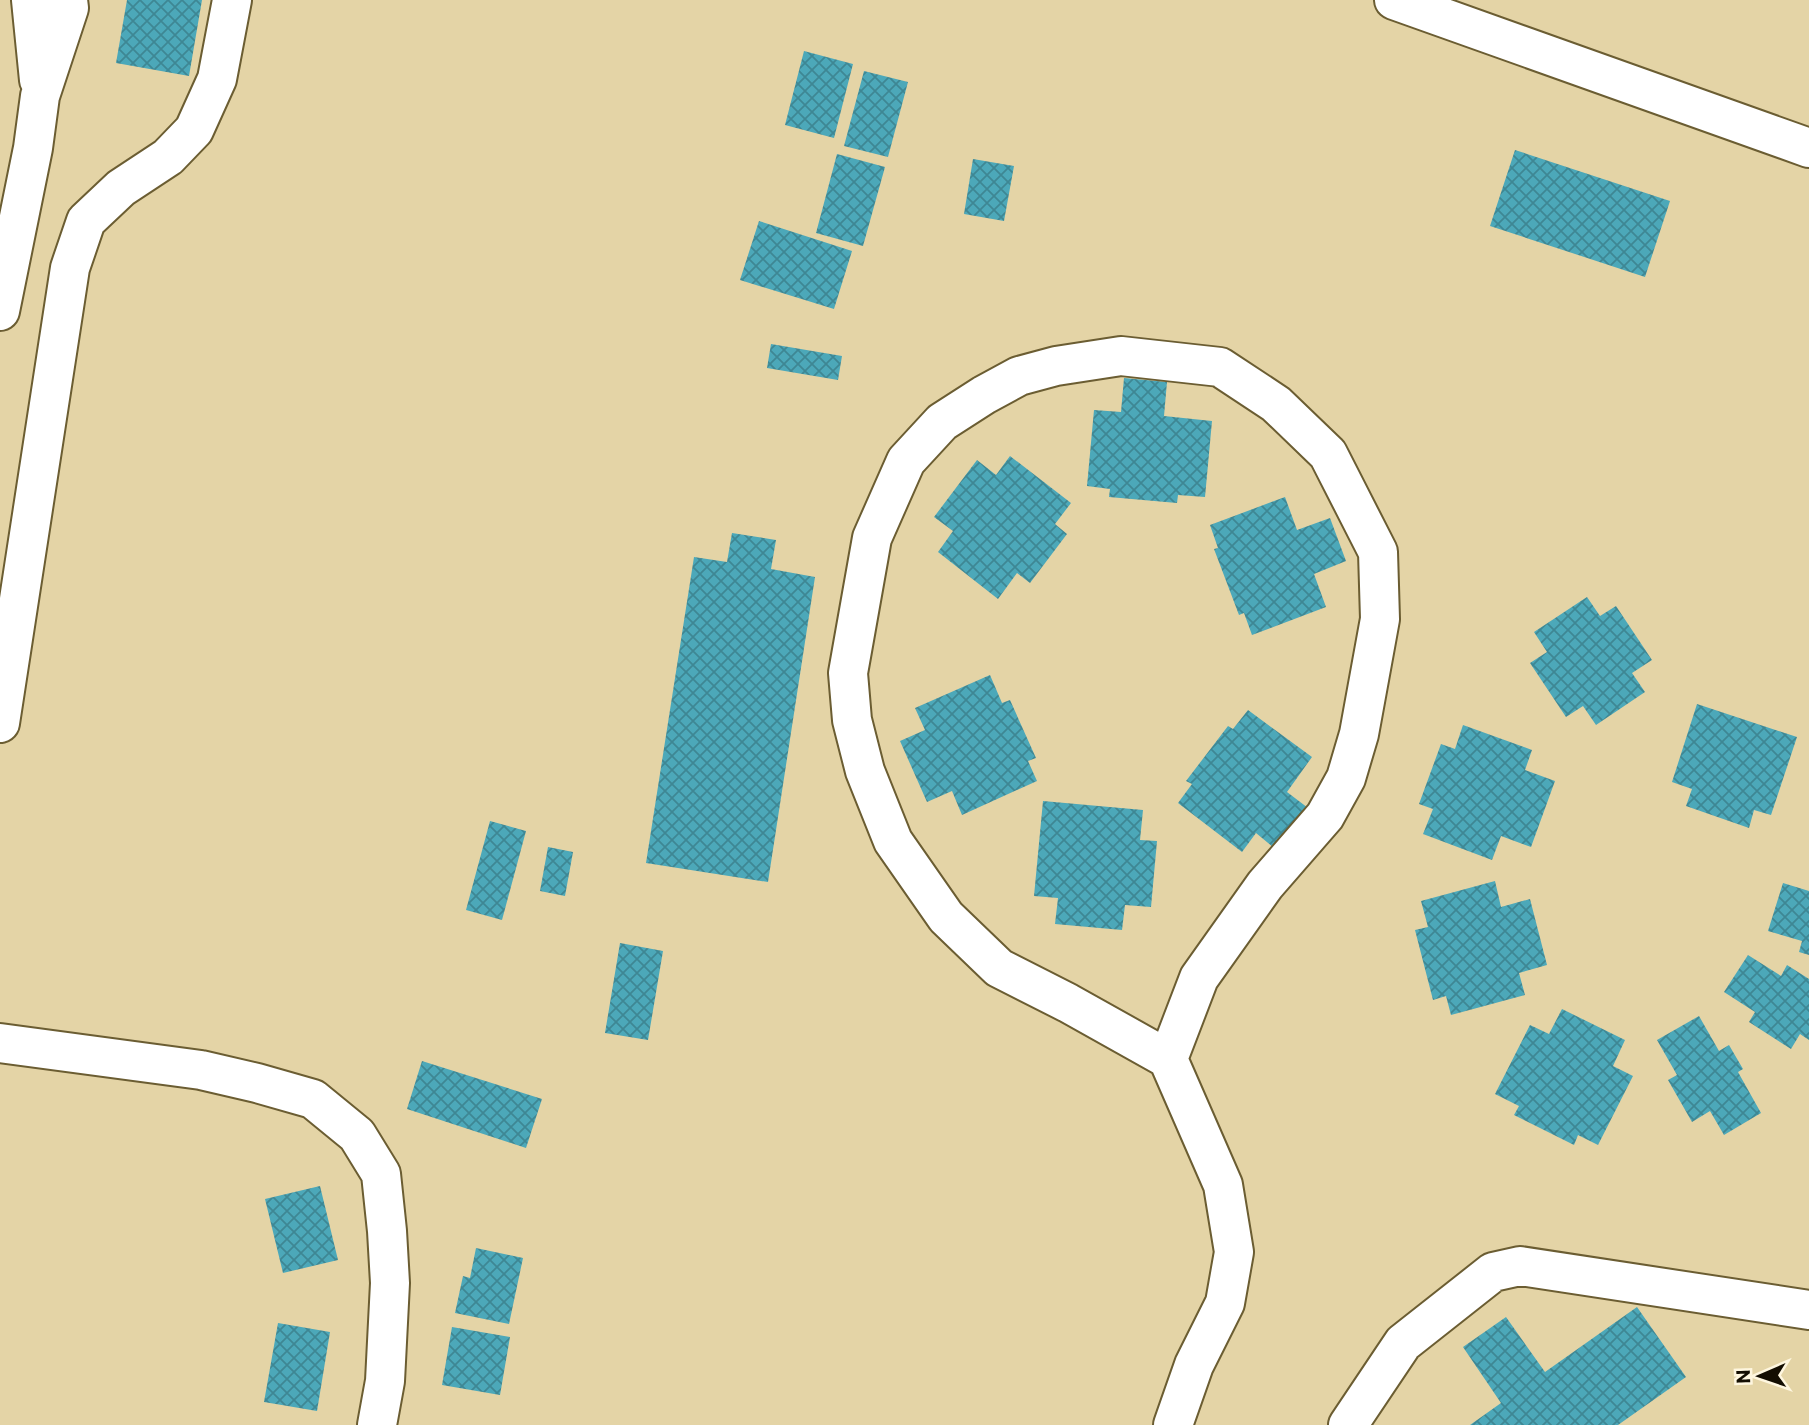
<svg xmlns="http://www.w3.org/2000/svg" width="1809" height="1425" font-family="Commissioner,sans-serif">
  <defs>
    <pattern id="building-cross-hatch" width="8" height="8" patternUnits="userSpaceOnUse" patternTransform="scale(1.75)"><rect width="8" height="8" fill="#4ca8b9"/><path d="M0 0l8 8M0 8l8-8" fill="none" stroke="#3e8794"/></pattern>
  </defs>
  <rect width="100%" height="100%" fill="#e4d4a6"/>
  <path fill="url(#building-cross-hatch)" d="M127,0H202L189,76L116,63Z
    M804,51L853,64L834,138L785,125Z
    M864,71L908,82L888,157L844,146Z
    M1515,150L1670,201L1645,277L1490,226Z
    M837,154L885,167L863,246L816,233Z
    M973,159L1014,166L1004,221L964,214Z
    M759,221L852,251L834,309L740,280Z
    M771,344L842,356L838,380L767,368Z
    M1124,378L1167,382L1164,416L1212,421L1205,497L1178,495L1177,503L1109,497L1110,489L1087,486L1094,410L1121,412Z
    M1010,456L1071,503L1055,524L1067,534L1030,583L1017,573L998,599L938,552L953,531L934,517L977,460L996,475Z
    M1285,497L1297,530L1330,518L1346,561L1314,574L1326,607L1252,635L1244,613L1239,615L1214,549L1218,548L1210,525Z
    M732,533L776,540L771,569L815,577L768,882L646,863L694,557L727,562Z
    M1587,597L1600,616L1616,606L1652,660L1632,673L1645,692L1596,725L1583,706L1566,717L1530,663L1547,652L1534,632Z
    M990,675L1002,703L1010,700L1036,758L1028,761L1037,781L962,815L952,791L927,802L900,741L925,730L915,708Z
    M1697,704L1797,737L1771,815L1754,810L1749,828L1686,806L1692,789L1672,782Z
    M1248,710L1312,757L1287,792L1312,811L1280,853L1256,833L1242,852L1178,803L1192,784L1186,781L1228,726L1233,729Z
    M1463,725L1532,750L1525,770L1555,781L1531,847L1501,836L1492,860L1423,834L1433,809L1419,804L1441,744L1455,749Z
    M1043,801L1143,810L1140,840L1157,841L1151,907L1125,905L1122,930L1055,924L1058,898L1034,896Z
    M490,821L526,831L502,920L466,910Z
    M548,847L573,852L565,896L540,891Z
    M1495,881L1501,907L1530,899L1547,965L1519,973L1525,995L1451,1015L1446,996L1433,1000L1415,930L1428,927L1421,901Z
    M1783,883L1809,891V955L1799,952L1802,941L1768,931Z
    M620,943L663,951L648,1040L605,1033Z
    M1748,955L1781,976L1787,965L1809,979V1040L1800,1034L1791,1049L1749,1022L1755,1012L1724,992Z
    M1562,1009L1625,1040L1613,1066L1633,1076L1598,1145L1578,1135L1574,1145L1514,1115L1519,1106L1495,1094L1530,1025L1549,1034Z
    M1699,1016L1719,1051L1729,1045L1743,1069L1738,1072L1761,1113L1724,1135L1710,1111L1692,1122L1668,1080L1677,1075L1657,1040Z
    M422,1061L542,1099L526,1148L407,1109Z
    M320,1186L338,1260L283,1273L265,1199Z
    M476,1248L523,1258L509,1324L455,1313L463,1276L470,1278Z
    M1637,1307L1686,1377L1618,1425H1470L1501,1403L1463,1347L1506,1317L1545,1372Z
    M278,1323L330,1332L317,1411L264,1402Z
    M452,1327L510,1337L500,1395L442,1385Z"/>
  <g fill="none" stroke-linecap="round" stroke-linejoin="round">
    <defs>
      <path id="minor" d="M31,0L39,80
        M1394,0L1809,148
        M0,311L33,148L40,96L69,8L68,0
        M0,723L70,268L86,221L121,188L168,157L194,130L217,79L232,0
        M0,1043L201,1070L257,1083L313,1099L357,1135L381,1174L387,1231L390,1283L385,1381L377,1425
        M1168,1059L1199,978L1265,885L1325,816L1346,778L1359,734L1380,619L1378,552L1328,454L1276,404L1220,367L1121,356L1056,366L1019,376L984,395L942,422L906,461L872,538L848,673L852,720L865,771L893,841L946,917L999,968L1068,1003L1168,1059L1223,1185L1234,1252L1225,1303L1194,1365L1173,1425
        M1348,1425L1403,1343L1493,1272L1520,1266L1809,1310"/>
    </defs>
    <use href="#minor" stroke="#6b5d32" stroke-width="42"/>
    <use href="#minor" stroke="#fff" stroke-width="38"/>
  </g>
  <g transform="translate(1760 1376) rotate(268)" stroke="#fef6df" stroke-width="5" paint-order="stroke">
  <path d="M0-5L12 26L0 18L-12 26Z" fill="#130d01"/>
  <text y="-10" font-size="19" font-weight="bold" text-anchor="middle" fill="#130d01">N</text>
  </g>
</svg>
